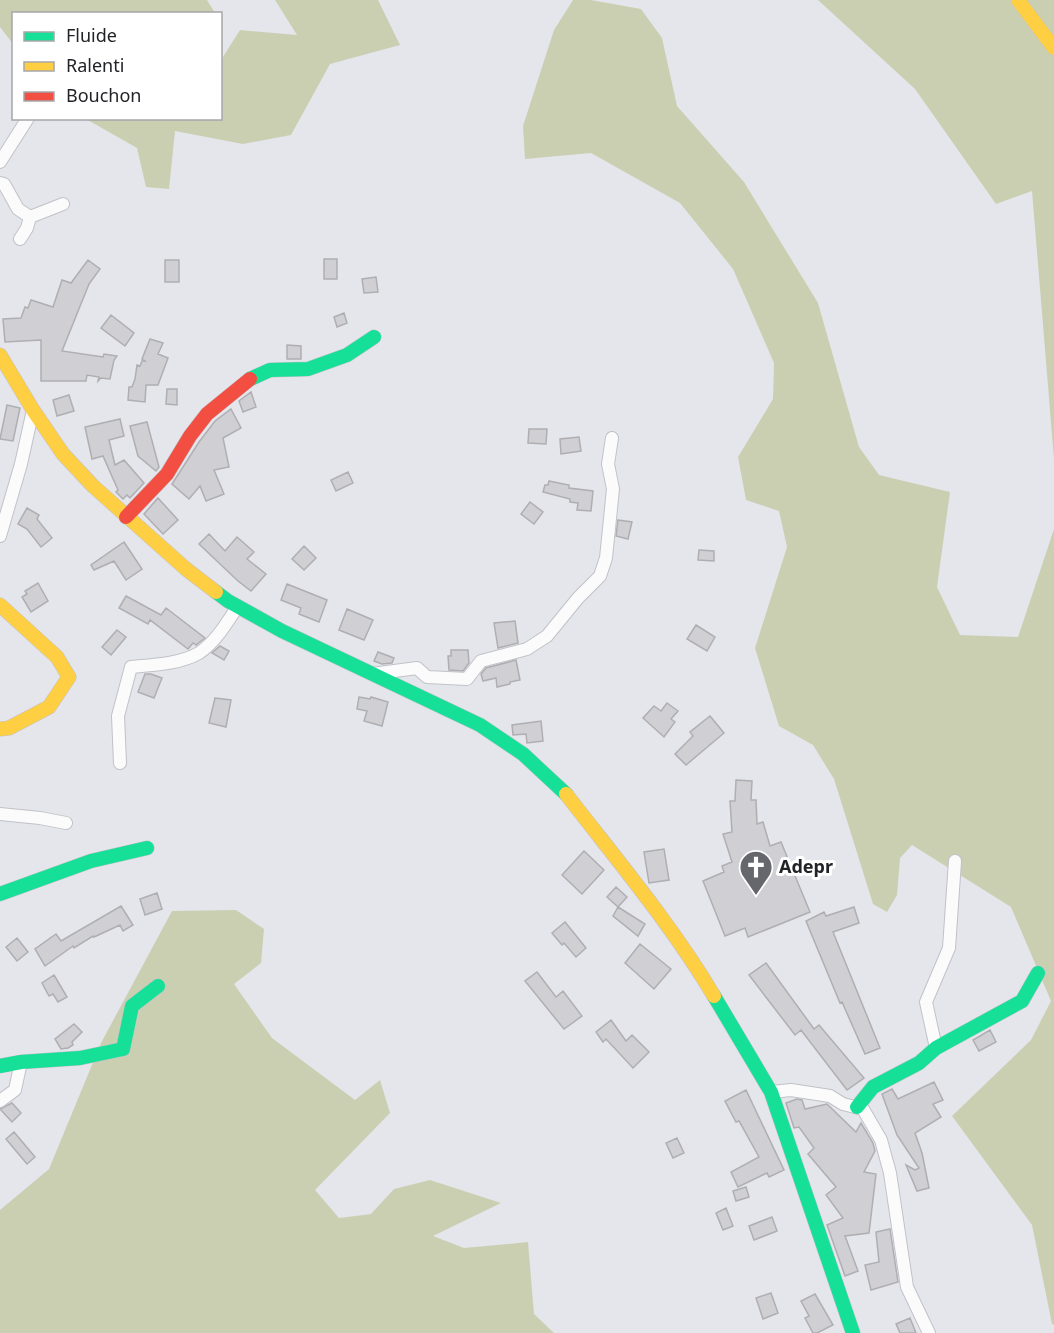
<svg xmlns="http://www.w3.org/2000/svg" width="1054" height="1333" font-family="'Noto Sans',sans-serif">
  <rect width="100%" height="100%" fill="#e4e6ec"/>
  <path fill="#cbcfb2" d="M0,0H207L215,13L14,14L13,44L0,27Z
    M275,0H378L400,45L330,64L291,135L243,144L175,131L169,189L146,187L137,148L86,119L220,118L221,60L240,30L297,35Z
    M573,0H591L641,9L662,38L677,106L744,182L818,303L859,447L879,475L950,492L937,587L960,635L1018,637L1054,529V1325L1052,1324L1032,1225L952,1116L1031,1040L1051,1001L1011,907L912,845L900,858L897,895L887,912L873,904L834,779L813,745L779,726L755,648L787,547L779,511L746,500L738,457L773,399L774,363L733,269L680,203L591,153L525,159L523,126L554,30Z
    M818,0H1054V459L1032,191L996,204L915,89Z
    M236,910L264,929L261,963L234,984L272,1038L355,1100L380,1080L390,1113L315,1190L339,1218L371,1214L394,1189L430,1180L501,1203L433,1236L464,1248L528,1242L534,1314L554,1333H0V1210L49,1169L101,1043L172,911Z"/>
  <path fill="#d0cfd3" stroke="#afaeb2" stroke-width="1.5" d="M324,259H337V279H324Z
    M88,260L100,269L89,284L62,351L103,357L104,354L117,356L114,360L110,379L101,378L98,381L99,377L87,375L86,381H41V340L5,342L3,319L21,318L25,307L28,308L31,300L53,307L62,280L71,283Z
    M165,260H179V282H165Z
    M376,277L378,292L364,293L362,279Z
    M344,313L347,323L337,327L334,317Z
    M111,315L134,333L125,346L101,328Z
    M150,339L163,343L158,354L168,358L158,385H146L145,402L128,400L129,387H132L135,379L137,365L140,366L142,361H145L142,359Z
    M287,345L301,346V359H287Z
    M167,389H177V405L166,404Z
    M251,392L256,407L243,412L239,401Z
    M69,395L74,411L57,416L53,400Z
    M7,405L20,408L13,441L0,439Z
    M231,409L241,428L223,438L229,467L214,470L224,494L206,501L200,486L189,499L172,484L199,442L215,421Z
    M120,419L124,436L109,440L115,465L124,460L144,483L130,498L127,495L123,499L116,492L118,490L103,456L92,459L85,427Z
    M147,422L159,467L156,471L138,456L130,426Z
    M529,429H547L546,444L528,443Z
    M579,437L581,451L561,454L560,439Z
    M348,472L353,483L336,491L331,480Z
    M549,481L569,485V488L593,491L591,511L577,510L578,503L570,502V499L543,492L545,485H548Z
    M158,498L178,520L163,534L144,514Z
    M530,502L543,512L534,524L521,514Z
    M27,508L39,515L37,519L52,538L41,547L27,529L18,524Z
    M618,520L632,522L628,539L616,536Z
    M209,534L225,551L237,537L254,552L247,559L266,574L251,591L238,581L199,544Z
    M124,542L142,569L126,580L114,561L94,570L91,565Z
    M304,546L316,558L304,570L292,559Z
    M699,550L714,551V561L698,560Z
    M38,583L48,601L31,612L22,597L27,594L25,591Z
    M287,584L327,600L319,622L299,614L301,608L281,600Z
    M126,596L161,615L166,608L205,638L196,645L193,643L188,649L150,620L148,624L119,608Z
    M347,609L373,620L364,640L339,630Z
    M515,621L518,643L498,648L494,623Z
    M696,625L715,637L707,651L687,639Z
    M117,630L126,637L111,655L102,647Z
    M220,646L229,651L224,660L212,653Z
    M451,650H468L469,663L463,671L449,670L448,656H451Z
    M378,652L394,658L392,663L382,664L374,661Z
    M516,660L520,680L510,682V684L497,687L496,678L483,681L481,674L486,668Z
    M145,674H151L162,678L154,698L138,692Z
    M359,697L370,699L371,697L388,702L382,726L364,721L367,711L357,709Z
    M215,698L231,700L226,727L209,723Z
    M667,703L678,711L671,719L675,722L664,737L643,718L654,706L661,711Z
    M710,716L724,733L686,765L675,754L693,736L690,732Z
    M541,721L543,741L527,743L526,734L513,735L512,725Z
    M736,780L752,781L751,800H756L757,824L763,822L770,846L781,842L810,912L748,937L745,928L725,936L703,881L724,872L722,866L732,862L723,834L732,832L730,801H735Z
    M664,849L669,880L649,883L644,852Z
    M584,851L604,870L582,894L562,875Z
    M616,887L627,897L618,907L607,897Z
    M157,893L162,909L145,915L140,899Z
    M121,906L133,925L123,931L120,925L94,937L93,936L74,948L73,946L45,966L35,949L56,934L61,941Z
    M618,907L645,924L638,936L613,916Z
    M854,907L859,923L833,932L880,1048L865,1054L842,1002L840,1003L806,921L824,912L826,916Z
    M565,922L586,948L576,957L564,943L562,945L552,933Z
    M17,938L28,952L17,961L6,947Z
    M640,944L671,969L654,989L625,963Z
    M766,963L814,1029L819,1025L864,1078L847,1090L801,1030L795,1035L749,975Z
    M537,972L556,997L563,991L582,1016L564,1029L525,981Z
    M54,975L67,997L58,1002L53,994L49,996L42,983Z
    M611,1020L626,1041L632,1035L649,1052L633,1068L606,1039L603,1042L596,1032Z
    M74,1024L82,1032L72,1042L73,1045L68,1048L61,1049L55,1039Z
    M990,1030L996,1042L979,1051L973,1040Z
    M934,1082L943,1100L933,1104L941,1117L915,1133L922,1153L929,1188L917,1191L906,1165L915,1170L919,1168L897,1135L882,1094L892,1089L898,1099Z
    M746,1090L784,1170L769,1177L767,1173L738,1187L731,1172L759,1157L739,1121L736,1122L725,1101Z
    M797,1099L802,1100L805,1109L827,1104L856,1132L861,1123L873,1143L875,1151L864,1172L876,1174L869,1233L845,1236L858,1271L845,1276L827,1225L843,1218L826,1195L836,1187L808,1154L814,1148L799,1127L794,1128L786,1103Z
    M12,1103L21,1113L12,1122L0,1109Z
    M14,1132L35,1157L27,1164L6,1139Z
    M677,1138L684,1153L673,1158L666,1143Z
    M746,1187L749,1197L736,1201L733,1191Z
    M726,1208L733,1226L723,1230L716,1213Z
    M772,1217L777,1231L754,1240L749,1226Z
    M890,1229L898,1282L871,1290L865,1265L879,1262L876,1232Z
    M771,1293L778,1313L763,1319L756,1298Z
    M815,1294L833,1325L817,1333H813L805,1318L809,1316L801,1301Z
    M910,1318L916,1333H900L896,1324Z"/>
  <g fill="none" stroke-linecap="round" stroke-linejoin="round">
    <defs>
      <path id="street" d="M0,162L28,118
        M0,183L4,184L18,209L30,217L27,228L20,239
        M30,217L63,204
        M0,536L21,464L33,410
        M372,674L417,668L427,677L467,679L481,661L527,649L547,636L578,598L600,576L606,558L613,489L608,464L612,438
        M120,763L118,716L131,667C153,665 180,664 199,653C216,642 227,622 238,606
        M0,814L40,818L66,823
        M936,1048L926,1002L949,948L955,861
        M771,1092L791,1090L830,1096L843,1104L863,1109L881,1140L890,1173L907,1287L929,1333
        M0,1101L15,1090L21,1062"/>
      <path id="fast" d="M250,379L270,370L308,369L347,355L374,337
        M216,592L228,601L282,631L480,725L523,754L566,794
        M0,894L91,861L147,848
        M714,996L771,1092L853,1333
        M0,1066L21,1062L80,1058L123,1049L132,1006L158,986
        M857,1107L873,1087L919,1063L936,1048L1022,1001L1038,973"/>
      <path id="slow" d="M1018,0L1054,48
        M0,355L33,410L63,454L93,486L186,569L216,592
        M0,605L57,657L69,677L49,707L9,728L0,729
        M566,794C617,860 671,924 714,996"/>
      <path id="jam" d="M126,517L167,474L190,436L207,414L250,379"/>
    </defs>
    <use href="#street" stroke="#c1c2c7" stroke-width="14"/>
    <use href="#fast" stroke="#c1c2c7" stroke-width="15"/>
    <use href="#slow" stroke="#c1c2c7" stroke-width="15"/>
    <use href="#jam" stroke="#c1c2c7" stroke-width="15"/>
    <use href="#street" stroke="#fbfbfc" stroke-width="12"/>
    <use href="#fast" stroke="#16e098" stroke-width="14"/>
    <use href="#slow" stroke="#ffcf43" stroke-width="14"/>
    <use href="#jam" stroke="#f24e42" stroke-width="14"/>
  </g>
  <defs>
    <symbol id="church-pin" viewBox="-11 -11 22 30"><path d="M0 17L-7.5 6A9.5 9.5 0 1 1 7.5 6Z" fill="#66676c" stroke="#fff"/><path d="M-1.2-6h2.4v3.5h3.3v2.4h-3.3V6h-2.4V-.1h-3.3v-2.4h3.3Z" fill="#fff"/></symbol>
  </defs>
  <g fill-rule="evenodd">
    <use href="#church-pin" x="737" y="848" width="38" height="52"/>
  </g>
  <g text-anchor="middle" stroke-width="6" stroke-linejoin="round" paint-order="stroke">
    <g font-size="18" font-weight="bold" fill="#222327" stroke="#fff" text-anchor="start">
      <text x="779" y="873">Adepr</text>
    </g>
  </g>
  <rect x="12" y="12" width="210" height="108" fill="#ffffff" stroke="#a7a7a9" stroke-width="1.5"/>
  <rect x="24" y="32" width="30" height="9" fill="#16e098" stroke="#a7a7a9" stroke-width="1.5"/>
  <text x="66" y="42" font-size="18" fill="#222327">Fluide</text>
  <rect x="24" y="62" width="30" height="9" fill="#ffcf43" stroke="#a7a7a9" stroke-width="1.5"/>
  <text x="66" y="72" font-size="18" fill="#222327">Ralenti</text>
  <rect x="24" y="92" width="30" height="9" fill="#f24e42" stroke="#a7a7a9" stroke-width="1.5"/>
  <text x="66" y="102" font-size="18" fill="#222327">Bouchon</text>
</svg>
